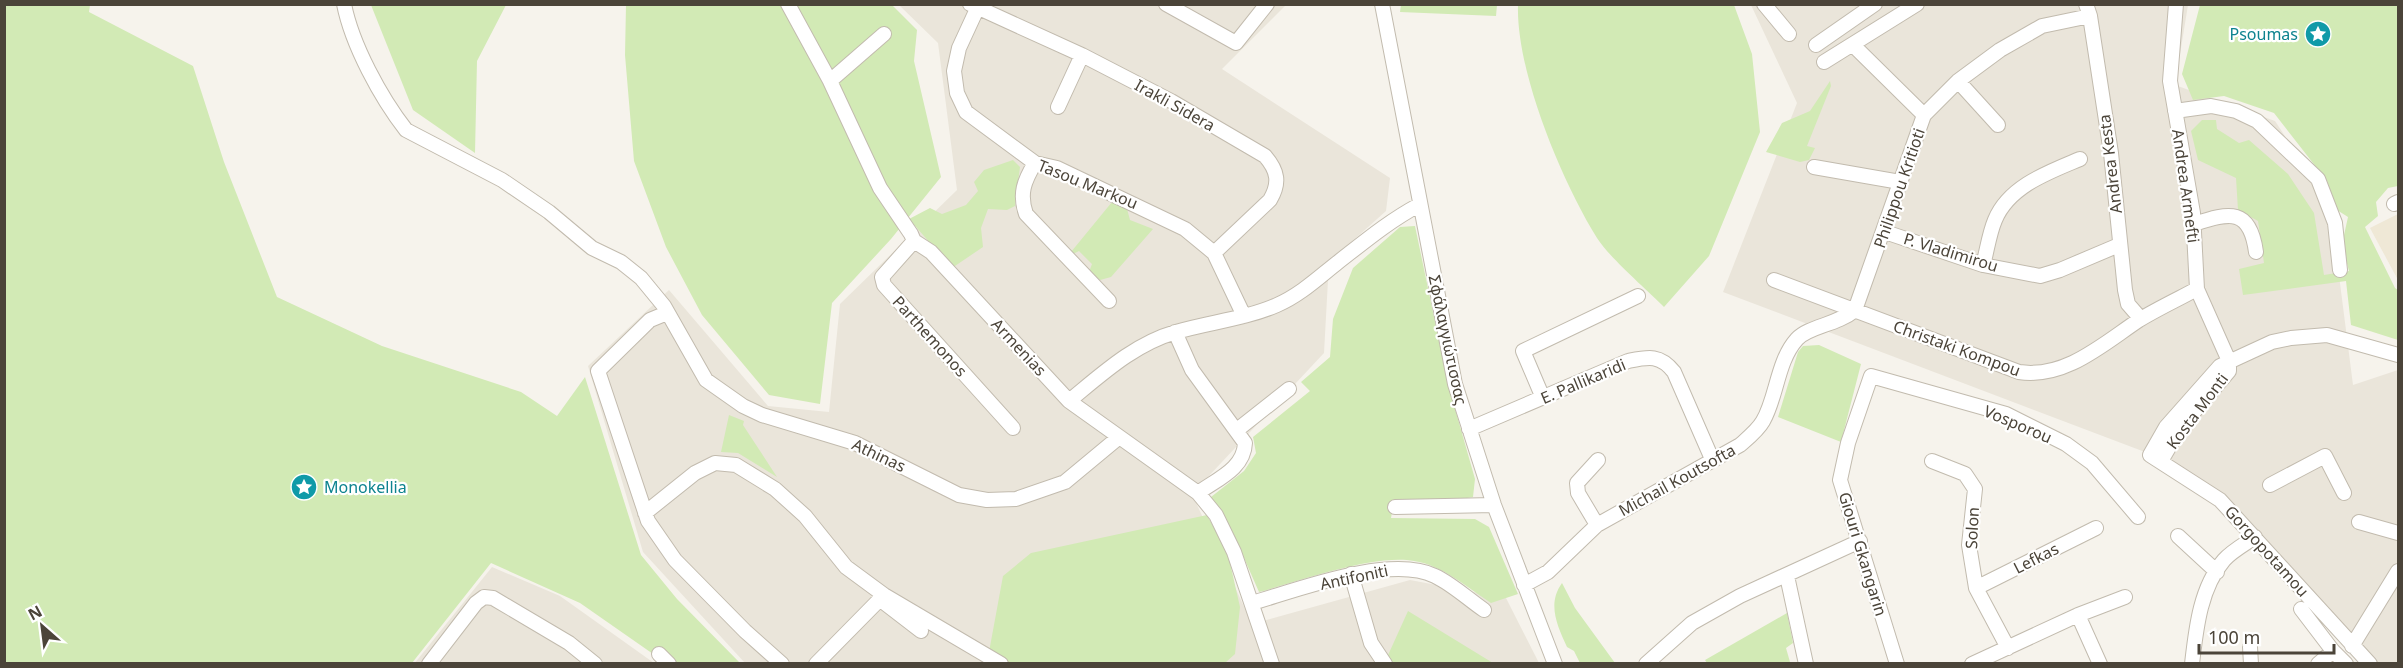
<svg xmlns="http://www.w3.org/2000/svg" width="2403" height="668" font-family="'Noto Sans',sans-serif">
  <rect width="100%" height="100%" fill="#f6f3ec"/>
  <path fill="#eae5da" d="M899,5H1286L1222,69L1390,178L1386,211L1329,262L1324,353L1192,494L1252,624L1410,580L1506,598L1539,663H745L643,552L588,366L669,290L768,406L829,412L840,304L957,190L938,43Z
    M1751,5H2188L2175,85L2275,121L2330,205L2353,385L2398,370V663H2367L2243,522L2174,463L1723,292L1797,103Z
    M492,567L560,596L654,663L414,664Z"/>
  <path fill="#efe8d6" d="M2398,214V280L2370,228Z"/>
  <path fill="#d2eab5" d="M4,5H90L89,12L193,66L224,162L277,297L382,346L521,392L557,416L585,377L641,555L677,599L740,663H666L580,603L491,563L412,663H5Z
    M371,5H506L477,61L475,153L413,110Z
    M626,5H892L917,30L914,61L941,177L891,239L832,303L820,404L769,395L702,315L666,247L634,161L625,55Z
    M1401,5H1497L1496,16L1400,12Z
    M1518,5H1734L1752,54L1760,132L1709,256L1664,307C1646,289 1609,257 1597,238C1561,180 1516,71 1518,5Z
    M2200,5H2398V186L2388,188L2376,202L2378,216L2365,227L2395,288L2398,290V340L2351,325L2346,281L2243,295L2239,269L2264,263L2258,221L2238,210L2236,178L2198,160L2191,131L2202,120H2216L2217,129L2239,143L2249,140L2288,174L2314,213L2324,275L2349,271L2342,244L2348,217L2337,210L2327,181L2274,113L2224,96L2193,100L2182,74Z
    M1830,81L1831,86L1807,146L1815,148L1809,160L1800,162L1766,152L1782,123L1810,111Z
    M1013,160L1020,167L1015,206L1007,210L988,209L981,228L983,247L952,268L909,219L930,208L942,214L966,205L978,191L974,182L984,170Z
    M1112,202L1127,209L1130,220L1153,229L1111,277L1100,280L1089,272L1092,264L1079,251L1073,254L1071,252Z
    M1415,226L1448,384L1475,479L1473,497L1452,501H1394L1391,518L1475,519L1489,527L1518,594L1491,603C1468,588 1442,565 1414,561C1373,554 1301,581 1259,592L1233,533L1211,497L1244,471L1256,453L1253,437L1310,391L1301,382L1330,357L1333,319L1353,268L1400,227Z
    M1819,345L1861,364L1841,442L1778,417L1798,352L1803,346Z
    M729,415L744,421L743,425L777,477L738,453L721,452Z
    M1207,515L1228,554L1240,607L1235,654L1225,663L1009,664L989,652L1003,576L1031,553Z
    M1562,583L1575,608L1615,663H1580L1574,651L1567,647C1557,625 1547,604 1562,583Z
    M1408,611L1493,663L1384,664Z
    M1787,613L1793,643L1786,648L1790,662L1795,663H1707L1705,660Z"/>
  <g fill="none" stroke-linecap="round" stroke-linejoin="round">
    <defs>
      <path id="minor" d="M344,4C352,45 381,98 406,130L502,180L549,212L592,248L621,262L641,278L664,306L706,380L743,406L762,415L855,443L959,495L987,500L1016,499L1065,482L1118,438
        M788,4L830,81L880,188L911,234L914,241L931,252L1069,401L1198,493L1216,515L1234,552L1272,664
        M970,4L1082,55L1171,101L1265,156C1278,171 1280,183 1270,200L1214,253
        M1166,4L1236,43L1267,4
        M1382,4L1455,384L1494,505L1555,664
        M1764,4L1789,34
        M2086,4L2090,16L2111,153L2125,290L2128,304L2141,319
        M977,9L959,48L954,71L957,93L966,112L1035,163L1057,168L1185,229L1214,253L1244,316
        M1816,45L1875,4
        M1854,46L1924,115
        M1824,62L1917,4
        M830,81L884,34
        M1958,81L1998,125
        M1058,107L1082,55
        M2175,111L2211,106L2236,111L2257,121L2318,179L2335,223L2340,270
        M1035,163C1024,181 1019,194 1026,214L1109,301
        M1814,167L1900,182
        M2394,204L2398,202
        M2194,224C2230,212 2250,208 2256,252
        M1885,232L1983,265L2040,276L2060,270L2119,245
        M914,241L882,277L884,285L1013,428
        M1983,265C1987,251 1989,234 1995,220C2009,186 2049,172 2080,159
        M1774,280L2019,372C2065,379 2103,344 2139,320C2157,309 2178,299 2197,289
        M667,313L650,320L598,371L648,521L675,560L745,631L782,664
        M1175,332L1192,370L1245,443C1244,469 1217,479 1198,493
        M1543,398L1523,351L1638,296
        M1069,401C1102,374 1134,344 1176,332C1210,322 1245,319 1277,305C1300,295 1318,278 1337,263C1364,242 1389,221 1419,205
        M1469,429L1628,361C1648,357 1660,354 1674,372L1712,459
        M1237,430L1289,389
        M1932,461L1965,474L1975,489L1969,545L1976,588L2008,648
        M2161,461L2181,427L2229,371V361L2197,289L2193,213L2170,81L2176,4
        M2270,485L2325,456L2344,493
        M1395,507L1494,505
        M645,513L695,473L715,463L736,465L775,489L805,516L846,567L884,595L1001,664
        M2359,522L2398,533
        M1597,525L1578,493L1577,483L1598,460
        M2178,536L2217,572
        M1351,574L1371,643L1385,664
        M1787,576L1806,664
        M1524,585L1548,572L1597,525L1740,445C1748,438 1758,430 1763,421C1777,397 1777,361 1797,339C1809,326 1837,325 1855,310L1924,115L1958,81L2000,50L2042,26L2090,16
        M1976,588L2096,528
        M882,601L921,631
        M1252,603C1297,590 1390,554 1435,576C1452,584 1468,599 1484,610
        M2301,609L2333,651L2346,664
        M2078,615L2100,664
        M2352,646L2398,571
        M2250,647L2251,664
        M659,654L669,664
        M429,664L476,603L484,597L493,598L569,643L595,664
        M816,664L884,595
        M1646,664L1692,623L1740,596L1860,541
        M1897,664L1840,480L1848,443L1871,376L2006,414L2066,444L2092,463L2138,517
        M1972,664L2078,615L2125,597
        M2192,664C2196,629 2200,588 2224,560C2232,551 2245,544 2255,537
        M2318,664L2333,651
        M2370,664L2220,500L2150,455L2166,427L2220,366L2272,342L2291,338L2327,335L2398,355"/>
    </defs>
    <use href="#minor" stroke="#c2bbae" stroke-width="16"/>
    <use href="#minor" stroke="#fff" stroke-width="14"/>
  </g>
  <defs>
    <symbol id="sight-disc" viewBox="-11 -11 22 22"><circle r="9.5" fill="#0f9aa8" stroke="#fff"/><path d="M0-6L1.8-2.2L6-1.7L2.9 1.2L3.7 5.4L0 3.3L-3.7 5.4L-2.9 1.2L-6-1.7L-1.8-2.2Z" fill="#fff"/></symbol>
  </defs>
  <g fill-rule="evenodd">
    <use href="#sight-disc" x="2303" y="19" width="30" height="30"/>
    <use href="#sight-disc" x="289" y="472" width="30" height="30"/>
  </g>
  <g text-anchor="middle" stroke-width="4.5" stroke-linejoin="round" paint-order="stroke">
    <g font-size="16" fill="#0d838f" stroke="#fff" text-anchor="end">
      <text x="2298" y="40">Psoumas</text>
      <text x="324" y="493" text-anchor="start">Monokellia</text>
    </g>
    <g font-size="16" fill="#4b4439" stroke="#fff">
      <text transform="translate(1175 105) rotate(29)" y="6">Irakli Sidera</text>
      <text transform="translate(2110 164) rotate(-97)" y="6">Andrea Kesta</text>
      <text transform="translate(1088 184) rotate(22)" y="6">Tasou Markou</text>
      <text transform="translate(2186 186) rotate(82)" y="6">Andrea Armefti</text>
      <text transform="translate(1899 188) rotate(-71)" y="6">Philippou Kritioti</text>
      <text transform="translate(1951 252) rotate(17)" y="6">P. Vladimirou</text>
      <text transform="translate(930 336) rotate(48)" y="6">Parthemonos</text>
      <text transform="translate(1448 340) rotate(78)" y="6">Σφάλαγγιώτισσας</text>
      <text transform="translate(1019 347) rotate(47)" y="6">Armenias</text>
      <text transform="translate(1957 348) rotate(20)" y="6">Christaki Kompou</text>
      <text transform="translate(1583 381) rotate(-23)" y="6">E. Pallikaridi</text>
      <text transform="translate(2197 411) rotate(-53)" y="6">Kosta Monti</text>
      <text transform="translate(2018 424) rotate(23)" y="6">Vosporou</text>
      <text transform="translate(879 455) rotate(25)" y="6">Athinas</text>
      <text transform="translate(1677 480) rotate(-29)" y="6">Michail Koutsofta</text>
      <text transform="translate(1972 528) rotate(-87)" y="6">Solon</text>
      <text transform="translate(2267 551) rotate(48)" y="6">Gorgopotamou</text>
      <text transform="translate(1863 554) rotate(73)" y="6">Giouri Gkangarin</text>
      <text transform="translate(2036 558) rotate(-27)" y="6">Lefkas</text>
      <text transform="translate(1354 577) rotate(-12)" y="6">Antifoniti</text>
    </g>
  </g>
  <rect width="2403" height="668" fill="none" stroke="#4b4439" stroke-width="12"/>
  <g transform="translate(42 626) rotate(332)" stroke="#ffffff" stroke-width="4.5" paint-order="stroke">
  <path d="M0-4.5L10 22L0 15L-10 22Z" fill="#4b4439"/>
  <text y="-9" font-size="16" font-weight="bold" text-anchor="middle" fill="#4b4439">N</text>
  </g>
  <path d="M2199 644v9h135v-9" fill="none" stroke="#4b4439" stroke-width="3"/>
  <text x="2208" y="644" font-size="18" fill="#4b4439" stroke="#ffffff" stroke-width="4.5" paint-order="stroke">100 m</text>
</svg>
